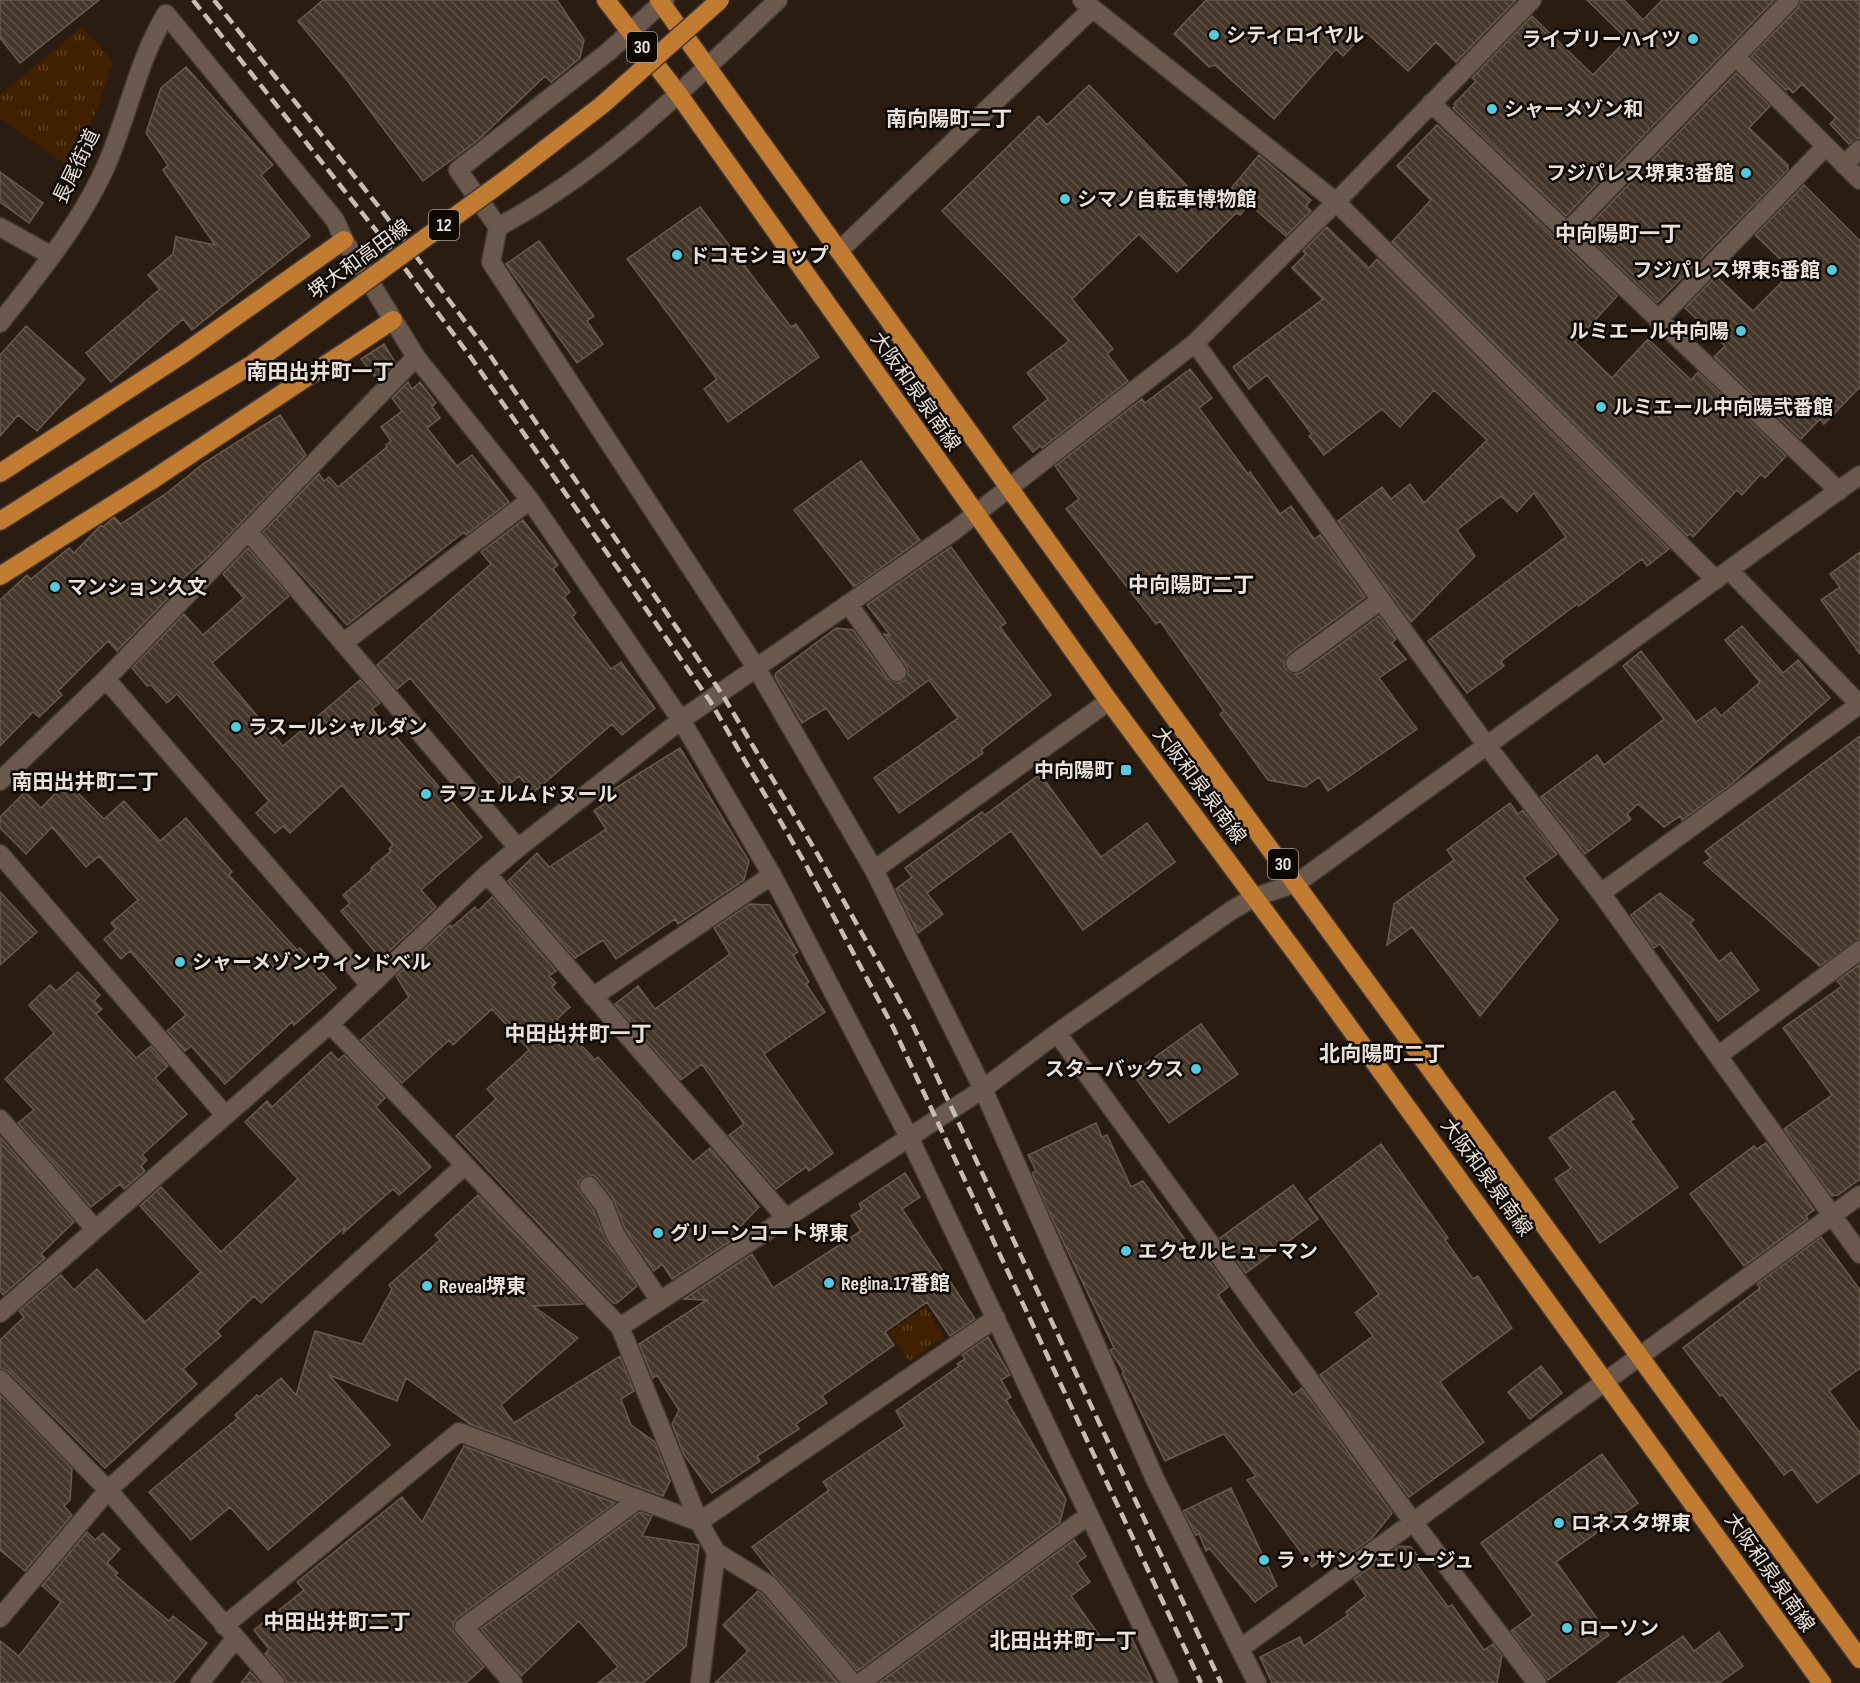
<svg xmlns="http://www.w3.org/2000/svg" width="1860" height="1683" font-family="'Sofia Sans Condensed','Noto Sans JP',sans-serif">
  <defs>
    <pattern id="park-tufts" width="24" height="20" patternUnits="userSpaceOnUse" patternTransform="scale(1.5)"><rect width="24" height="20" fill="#412000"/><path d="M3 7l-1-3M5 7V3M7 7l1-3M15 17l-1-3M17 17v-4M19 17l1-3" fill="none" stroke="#5d4025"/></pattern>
    <pattern id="building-back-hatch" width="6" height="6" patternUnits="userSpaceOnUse" patternTransform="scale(1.5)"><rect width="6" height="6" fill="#46372b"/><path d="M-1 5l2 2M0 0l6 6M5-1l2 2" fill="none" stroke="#615449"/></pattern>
  </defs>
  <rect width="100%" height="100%" fill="#2a1c11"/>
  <path fill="url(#park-tufts)" d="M82,27L113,62L97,109L69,167L0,118V95Z
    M925,1307L944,1337L909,1361L890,1332Z"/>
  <path fill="url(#building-back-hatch)" stroke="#6a5a4d" stroke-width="1.5" d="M0,0H99L20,63L0,38Z
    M323,0H557L584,40L580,58L551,82L545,76L477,141L423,181L346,79L298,21Z
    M1206,0H1516L1456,62L1436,42L1408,71L1366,32L1343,56L1336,49L1274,119L1215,65L1209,67L1174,34Z
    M1587,0H1624L1643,20L1662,0H1774L1566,216L1453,108L1456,105L1454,104L1476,81L1472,78L1532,16L1593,75L1627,39Z
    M1801,0H1860V138L1849,144L1830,124L1836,118L1802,84L1793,93L1788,88L1786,90L1751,56L1798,8Z
    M186,67L273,165L261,175L310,236L192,330L183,319L111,382L86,353L160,289L148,275L173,254L176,237L215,245L163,170L168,165L146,133L161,88Z
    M1736,73L1770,106L1749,128L1788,165V170L1657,303L1583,232Z
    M1089,85L1199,198L1211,186L1223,198L1259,155L1311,200L1306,206L1311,211L1286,236L1249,204L1240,215L1236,213L1177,272L1139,234L1072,299L1113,349L1107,354L1128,381L1042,448L1040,446L1033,452L1013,427L1048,399L1027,373L1069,341L942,211L1039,116L1047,125Z
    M1437,125L1617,296L1575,342L1612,378L1648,339L1691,380L1698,372L1786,456L1765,478L1761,474L1742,495L1737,490L1693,537L1690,534L1687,536L1392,242L1431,200L1397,166Z
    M0,172L43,203L29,223L0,202Z
    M1804,185L1860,241V387L1824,424L1820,419L1801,439L1714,357L1725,346L1685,308L1716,276L1753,311L1793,271L1755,235Z
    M700,207L791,327L796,324L819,357L728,422L704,389L717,379L627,259Z
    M1327,227L1369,268L1377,259L1669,549L1647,566L1642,559L1579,606L1577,604L1501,661L1504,666L1467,693L1428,641L1566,537L1534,493L1517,512L1501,496L1457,530L1475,556L1411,622L1338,521L1382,487L1391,499L1410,484L1424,503L1487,440L1434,390L1400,427L1382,409L1324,455L1309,436L1312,434L1267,375L1249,389L1233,367L1323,299L1292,268L1306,254L1303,251Z
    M539,241L594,316L587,321L603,344L577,363L506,264Z
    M26,326L85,379L37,431L18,415L0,436V355Z
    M384,344L395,362L378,380L361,359Z
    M1190,369L1212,398L1199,408L1248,474L1250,472L1280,514L1291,506L1314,539L1320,535L1365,597L1288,654L1284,664L1286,670L1296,674L1302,672L1379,616L1396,639L1392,643L1406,659L1379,678L1417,729L1328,791L1319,777L1305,787L1268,780L1220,714L1224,711L1160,621L1156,624L1066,509L1079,499L1055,466L1142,399L1145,403Z
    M408,382L412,389L420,382L436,403L432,407L440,418L427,428L457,466L472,455L509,502L466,535L464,532L347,625L263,532L319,474L324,481L329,477L338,487L387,447L386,445L391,441L381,427L402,411L392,398Z
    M280,415L306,455L208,557L166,593L169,597L117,651L108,641L58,691L62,695L39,717L33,712L0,746V600L27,575L31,579L69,548L74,553L101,525L103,527L114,517L121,524L168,492L204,463Z
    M861,461L920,540L854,587L794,510Z
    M523,520L558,565L553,569L570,592L564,597L576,613L572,617L611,669L621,662L655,708L622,735L612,724L533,793L519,776L504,789L410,678L397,689L377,665L491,564L481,552Z
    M951,547L1006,623L1000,627L1051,695L981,750L983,753L899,813L874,778L958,718L929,680L848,739L826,708L802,723L775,677L776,673L836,628L853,630L888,679L898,683L904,681L908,671L906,666L884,634L890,635L867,605Z
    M248,548L289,596L212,663L283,746L360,680L380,703L372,709L482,837L421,890L436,907L381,959L341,911L350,903L343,895L372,870L371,868L391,851L389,849L393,845L342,785L290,833L283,826L275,833L256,813L269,801L177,694L167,703L151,685L147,686L132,668L184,614L203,635L244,598L223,574Z
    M1860,552V654L1821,600L1840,587L1830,574Z
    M1742,626L1783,673L1798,660L1830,698L1729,786L1682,820L1680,816L1664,827L1638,804L1627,814L1631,819L1585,854L1541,797L1597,755L1604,765L1664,719L1623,666L1641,651L1696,722L1715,708L1721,716L1760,682L1725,640Z
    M1860,736V939L1820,966L1704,863L1711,858L1705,851Z
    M680,748L749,861L744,880L678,924L675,919L616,959L603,940L575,958L508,881L537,853L549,867L606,829L594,811L615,796L611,791Z
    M1040,774L1101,857L1147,823L1175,862L1083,930L1011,831L927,893L943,914L918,933L896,889L912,877L905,868L982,812L985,815Z
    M67,782L104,819L124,801L160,841L186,818L232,872L229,875L297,950L300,948L336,988L294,1025L292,1022L225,1084L191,1046L185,1051L167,1031L186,1015L130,951L121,959L104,939L116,929L111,923L138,900L99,856L86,867L52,827L26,854L0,828V817L25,792L41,808Z
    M1510,803L1518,814L1523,810L1557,854L1524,878L1558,920L1480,1016L1412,927L1387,945L1394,904L1454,860L1447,850Z
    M0,892L37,932L0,965Z
    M1660,893L1694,920L1690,923L1719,962L1731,952L1759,990L1718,1021L1660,944L1654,948L1631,915Z
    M492,897L556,971L549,976L556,983L552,987L570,1007L557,1019L595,1060L598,1057L693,1162L710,1148L759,1207L737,1230L740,1235L672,1279L662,1264L654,1271L625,1229L613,1198L598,1179L593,1175L583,1177L578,1182L580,1192L594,1211L606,1240L637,1286L617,1303H613L456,1136L496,1099L487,1089L529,1050L492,1009L453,1045L449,1040L402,1083L361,1040L409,997L396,976L450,925L452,927L475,907L478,911Z
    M750,904L770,905L798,952L793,955L809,982L806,984L825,1012L764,1054L833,1153L809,1171L806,1167L776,1189L729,1135L744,1124L702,1064L681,1080L615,1004L638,986L655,1009L730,954L714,928Z
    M1860,964V1179L1838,1195L1832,1196L1784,1129L1832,1095L1783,1028L1842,986L1837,981Z
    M78,972L100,995L94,1001L102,1009L96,1014L136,1058L151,1046L168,1066L155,1078L187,1114L142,1155L147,1160L141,1166L145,1171L124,1189L120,1184L91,1207L18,1123L34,1110L5,1079L54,1033L29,1005L50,985L56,991Z
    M1201,1024L1238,1074L1169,1123L1137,1080L1144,1075L1140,1068Z
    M331,1052L338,1060L344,1055L385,1098L376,1107L431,1167L399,1195L393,1189L343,1233L345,1227L261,1303L254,1296L217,1331L221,1336L183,1369L197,1384L105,1468L8,1371L0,1368V1340L24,1317L19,1311L61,1275L74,1290L97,1269L145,1322L201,1272L140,1206L161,1187L221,1252L298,1179L245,1122L267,1101L272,1107Z
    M1614,1091L1634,1119L1630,1121L1678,1187L1600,1243L1555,1179L1571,1168L1549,1138Z
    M1096,1123L1102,1137L1107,1135L1131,1187L1143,1181L1197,1256L1202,1252L1228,1287L1218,1295L1255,1347L1293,1395L1302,1388L1392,1513L1372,1538L1340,1561L1337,1556L1323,1566L1319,1562L1312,1567L1247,1480L1256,1476L1224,1434L1165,1461L1122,1373L1124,1372L1110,1350L1114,1348L1050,1214L1032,1173L1036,1171L1028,1155Z
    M1,1138L74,1222L41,1254L45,1258L3,1295L0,1291Z
    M1766,1143L1814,1210L1806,1216L1808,1219L1744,1266L1690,1194L1754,1146L1757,1149Z
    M1381,1144L1448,1238L1445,1240L1473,1279L1478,1276L1512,1328L1440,1382L1484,1442L1409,1497L1320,1375L1373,1336L1355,1313L1379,1294L1309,1199Z
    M905,1173L920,1197L902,1209L975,1319L950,1336L927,1302L885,1332L894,1345L822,1396L827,1403L796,1424L799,1429L757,1456L760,1461L712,1493L684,1455L672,1424L679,1410L657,1375L653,1378L639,1344L707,1300L684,1299L752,1254L773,1288L861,1231L851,1216L862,1209L859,1204Z
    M1293,1185L1318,1219L1246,1273L1220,1238Z
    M478,1195L583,1304L533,1306L578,1338L501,1405L514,1423L620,1356L634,1391L621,1399L631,1425L655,1442L670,1481L663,1496L470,1424L406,1378L397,1401L329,1375L390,1445L268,1550L230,1507L191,1540L149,1492L238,1418L235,1415L257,1395L259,1397L281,1378L296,1395L315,1331L362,1344L392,1289L389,1285L440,1240L435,1235Z
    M1821,1237L1860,1290V1368L1829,1391L1860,1433V1472L1817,1503L1792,1469L1784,1475L1722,1394L1720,1396L1683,1348L1760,1288L1757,1284Z
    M988,1337L1010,1375L1001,1380L1011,1397L1006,1400L1066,1499L1060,1522L857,1671L773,1574L752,1547L829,1490L823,1482L905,1426L896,1411L959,1366L957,1364L965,1359L962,1355Z
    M1541,1366L1562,1393L1530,1419L1508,1392Z
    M0,1395L72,1469L70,1500L64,1506L72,1515L25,1571L0,1550Z
    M464,1446L615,1503L457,1618L453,1623L455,1634L484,1667L466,1683H286L284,1676L265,1654L269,1649L254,1630L304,1590L297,1582L402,1497L422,1522Z
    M1602,1454L1638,1503L1556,1562L1609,1635L1548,1680L1511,1631L1533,1615L1481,1543Z
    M1231,1488L1277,1586L1255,1602L1209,1548L1206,1551L1199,1534L1196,1535L1183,1511Z
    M640,1512L652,1516L642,1536L699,1545L686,1646L643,1683H598L618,1667L579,1621L521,1676L481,1629Z
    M87,1532L95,1540L103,1533L120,1549L107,1563L118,1573L115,1575L169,1621L173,1616L207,1643L173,1683H0V1641L19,1656L61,1602L42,1586Z
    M1074,1540L1086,1556L1077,1563L1090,1582L1071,1596L1104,1642L1128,1630L1153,1683H879Z
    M1399,1546L1411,1547L1422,1562L1417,1565L1448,1607L1452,1605L1484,1650L1493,1644L1502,1655L1497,1683H1272L1260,1657L1300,1637L1304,1646L1348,1615L1346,1612L1366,1596L1354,1579Z
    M758,1591L762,1594L838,1683H715L748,1651L723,1625Z
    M1719,1632L1743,1666L1719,1683H1617L1683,1636L1694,1651Z
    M250,1672L260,1683H241Z"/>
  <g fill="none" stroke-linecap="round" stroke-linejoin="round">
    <defs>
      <path id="minor" d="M665,0L608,52L458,170L498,227L491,262L757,669L874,870L983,1089L1155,1479L1257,1683
        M1082,0L1336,202L1716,580
        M1736,57L1860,180
        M1431,103L1839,491
        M1844,165L1860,149
        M0,227L52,256
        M498,227C605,170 690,83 778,0
        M1566,233L1790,0
        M840,250L1092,9
        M1658,320L1826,146
        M0,323C40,272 84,219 109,159C129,110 139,59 166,14L335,220L344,240L416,357L530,500L681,720L772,875L909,1137L1169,1683
        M1195,343L1487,746L1601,893L1860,1254
        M248,531L518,848
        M1729,570L1859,704
        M849,605L897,672
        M343,643L530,500
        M1295,663L1381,600
        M106,679L370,985
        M0,781L106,679L416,357
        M0,854L225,1115
        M874,870L1109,701
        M487,874L786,1218
        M1601,893L1860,704
        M593,997L772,875
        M330,1024L620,1327L983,1089L1057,1033L1232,910L1255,897L1297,883L1860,475
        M1057,1033L1413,1522L1537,1683
        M1719,1055L1860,950
        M0,1119L95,1229
        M589,1186L604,1205L615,1234L660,1301
        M0,1313L330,1024L487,874L518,848L681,720L955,530L1195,343L1336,202L1532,0
        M620,1327L699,1522L716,1552L769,1585L853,1683
        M0,1379L108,1490L275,1683
        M699,1522L996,1318
        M0,1618L108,1490L465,1165
        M224,1626L459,1432L699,1522
        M1241,1648L1860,1195
        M200,1683L235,1639
        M513,1683L464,1627L639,1499
        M700,1683L716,1552
        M860,1683L1089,1515"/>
      <path id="major" d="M606,0L679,95L1109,701L1303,963L1822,1683
        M659,0L1168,709L1860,1659
        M0,473L183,354L344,240
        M0,521L149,427
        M0,576L149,482L393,320"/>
    </defs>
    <use href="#minor" stroke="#423731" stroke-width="21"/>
    <use href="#major" stroke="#423731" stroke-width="21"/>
    <use href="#minor" stroke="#6a594c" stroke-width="18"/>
    <use href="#major" stroke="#c17c32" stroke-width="18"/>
    <path stroke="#c7bdb4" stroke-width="4.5" stroke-dasharray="12 6" stroke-linecap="butt" d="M193,0L386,243L472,359L710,701L806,865L893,1027L1201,1683
      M214,0L379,207L485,348L722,694L818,855L910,1019L1221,1683"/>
    <defs>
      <path id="major-bridge" d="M149,427L251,365L509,177L602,105L720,0"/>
    </defs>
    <use href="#major-bridge" stroke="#423731" stroke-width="21" stroke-linecap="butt"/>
    <use href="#major-bridge" stroke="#c17c32" stroke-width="18"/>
  </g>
  <g fill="#55cade" stroke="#0e0804" stroke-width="2">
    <circle cx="1214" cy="35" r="6"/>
    <circle cx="1693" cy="39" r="6"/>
    <circle cx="1492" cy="109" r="6"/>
    <circle cx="1746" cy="173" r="6"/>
    <circle cx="1065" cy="199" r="6"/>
    <circle cx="677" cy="255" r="6"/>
    <circle cx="1832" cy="270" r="6"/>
    <circle cx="1741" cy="331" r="6"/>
    <circle cx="1601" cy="407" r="6"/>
    <circle cx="55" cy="587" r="6"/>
    <circle cx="236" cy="727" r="6"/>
    <rect x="1120" y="764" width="12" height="12" rx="3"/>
    <circle cx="426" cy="794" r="6"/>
    <circle cx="180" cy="962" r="6"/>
    <circle cx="1196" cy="1069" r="6"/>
    <circle cx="658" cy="1233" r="6"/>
    <circle cx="1126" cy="1251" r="6"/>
    <circle cx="829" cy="1283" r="6"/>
    <circle cx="427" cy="1286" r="6"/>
    <circle cx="1559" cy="1523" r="6"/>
    <circle cx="1264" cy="1560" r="6"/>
    <circle cx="1567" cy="1628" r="6"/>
  </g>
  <g text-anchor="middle" stroke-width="5" stroke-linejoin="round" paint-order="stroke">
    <g fill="#0e0804" stroke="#a8a099" stroke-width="1.5">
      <rect x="627" y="32" width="30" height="30" rx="4.5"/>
      <rect x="429" y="210" width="30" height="30" rx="4.5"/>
      <rect x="1268" y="849" width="30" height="30" rx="4.5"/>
    </g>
    <g font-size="18" font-weight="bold" fill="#eae1d9">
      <text x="642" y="53">30</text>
      <text x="444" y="231">12</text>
      <text x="1283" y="870">30</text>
    </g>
    <g font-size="20" font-weight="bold" fill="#eae1d9" stroke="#0e0804" text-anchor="start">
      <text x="1226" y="42">シティロイヤル</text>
      <text x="1681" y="46" text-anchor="end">ライブリーハイツ</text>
      <text x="1504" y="116">シャーメゾン和</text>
      <text x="1734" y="180" text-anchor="end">フジパレス堺東3番館</text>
      <text x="1077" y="206">シマノ自転車博物館</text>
      <text x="689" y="262">ドコモショップ</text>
      <text x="1820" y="277" text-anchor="end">フジパレス堺東5番館</text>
      <text x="1729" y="338" text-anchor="end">ルミエール中向陽</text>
      <text x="1613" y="414">ルミエール中向陽弐番館</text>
      <text x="67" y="594">マンション久文</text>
      <text x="248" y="734">ラスールシャルダン</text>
      <text x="1114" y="777" text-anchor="end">中向陽町</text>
      <text x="438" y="801">ラフェルムドヌール</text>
      <text x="192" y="969">シャーメゾンウィンドベル</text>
      <text x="1184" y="1076" text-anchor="end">スターバックス</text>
      <text x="670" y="1240">グリーンコート堺東</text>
      <text x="1138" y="1258">エクセルヒューマン</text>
      <text x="841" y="1290">Regina.17番館</text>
      <text x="439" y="1293">Reveal堺東</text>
      <text x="1571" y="1530">ロネスタ堺東</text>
      <text x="1276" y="1567">ラ・サンクエリージュ</text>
      <text x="1579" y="1635">ローソン</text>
    </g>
    <g font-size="20" fill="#eae1d9" stroke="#0e0804">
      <text transform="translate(76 166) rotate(-64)" y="7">長尾街道</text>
      <text transform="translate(359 259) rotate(-36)" y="7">堺大和高田線</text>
      <text transform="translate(916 391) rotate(55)" y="7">大阪和泉泉南線</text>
      <text transform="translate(1200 785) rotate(53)" y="7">大阪和泉泉南線</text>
      <text transform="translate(1487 1177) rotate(54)" y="7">大阪和泉泉南線</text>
      <text transform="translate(1770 1572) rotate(55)" y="7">大阪和泉泉南線</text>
    </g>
    <g font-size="21" font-weight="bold" fill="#eae1d9" stroke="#0e0804">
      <text x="949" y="126">南向陽町二丁</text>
      <text x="1618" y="241">中向陽町一丁</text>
      <text x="320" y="379">南田出井町一丁</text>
      <text x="1191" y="592">中向陽町二丁</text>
      <text x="85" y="789">南田出井町二丁</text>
      <text x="578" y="1041">中田出井町一丁</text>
      <text x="1382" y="1061">北向陽町二丁</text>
      <text x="337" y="1629">中田出井町二丁</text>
      <text x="1063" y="1648">北田出井町一丁</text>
    </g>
  </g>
</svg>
